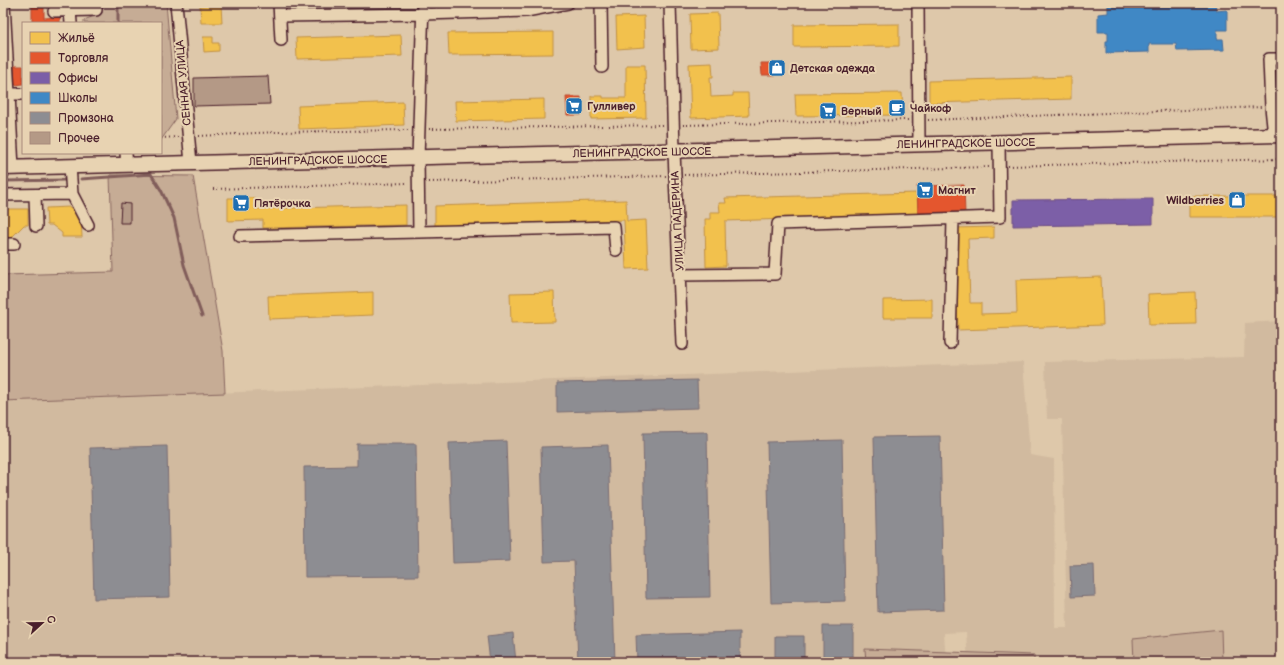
<svg xmlns="http://www.w3.org/2000/svg" width="1284" height="665" font-family="'Balsamiq Sans',sans-serif">
  <rect width="100%" height="100%" fill="#dec8aa"/>
  <filter id="ink" filterUnits="userSpaceOnUse"><feTurbulence type="fractalNoise" baseFrequency=".025" numOctaves="2"/><feDisplacementMap in="SourceGraphic" scale="8" xChannelSelector="R" yChannelSelector="G"/><feConvolveMatrix kernelMatrix="1 2 1 2 8 2 1 2 1" color-interpolation-filters="sRGB"/></filter>
  <g filter="url(#ink)">
    <path fill="#d1ba9f" d="M1281,321V662H968L966,632L944,633L946,662H3V401L1023,362L1030,455L1054,459L1055,628H1067L1062,419H1047L1045,362L1244,357L1245,323Z"/>
    <path fill="#c6ac95" stroke="#886660" d="M102,3H166L176,119L161,140V23H84V20L102,13Z
      M110,175L193,176L223,351L225,393L3,401V275L113,272Z
      M1221,630L1222,662H1134L1133,639Z
      M865,649L1034,655V662H866Z"/>
    <path fill="#f2c14e" stroke="#c09044" d="M221,5L222,23H201L200,6Z
      M718,13L719,48L691,49L690,14Z
      M644,16L645,47L617,49L616,17Z
      M899,24V46L794,47V25Z
      M553,32V54L449,55L448,33Z
      M401,35L402,56L297,59L296,38Z
      M203,37H213V43H219V51L204,52Z
      M712,63L713,77H710L711,97L733,96V93H748L749,116L691,118L689,64Z
      M626,65H645L646,118L591,119V96H603V98H626Z
      M1273,69H1281V88H1274Z
      M1071,77V99L929,103V81Z
      M902,93L903,115L796,116L795,94Z
      M544,99V119L456,121L455,101Z
      M403,102L404,125L299,129L298,106Z
      M917,193L918,215L725,221L726,266L706,267L705,219H710V212H720L719,203H726L725,198Z
      M1189,196H1281V217H1189Z
      M228,198H255V209L406,205V225L263,228V220L228,221Z
      M626,200L627,221L646,220L648,268L626,269L624,220L435,226V206Z
      M70,207L81,218L82,237H62V233L52,225H47L46,208Z
      M3,209H28V225H24L13,236V240H3Z
      M994,227V238L968,239L970,303H981V314L1017,313L1016,280L1101,277L1103,325L958,330L954,228Z
      M373,292V315L269,319L268,296Z
      M554,292L555,322L511,323L510,293Z
      M1195,292L1196,324L1149,325L1148,294Z
      M932,299V318H883V300Z"/>
    <path fill="#e4572e" stroke="#b6462d" d="M32,3H44V18L60,17V23H32Z
      M761,63H780L781,75H762Z
      M14,66H23V84L15,85Z
      M566,97H581V115H567Z
      M964,185L965,214L918,215L917,186Z"/>
    <path fill="#7b5ea7" stroke="#6c4b82" d="M1153,199V224L1013,226V200Z"/>
    <path fill="#3f88c5" stroke="#426897" d="M1106,3H1216V11L1227,10V30H1217V39H1223L1224,50L1177,51L1176,44H1149V52L1106,53V41H1108V32H1098V14L1108,13V5H1106Z"/>
    <path fill="#8d8d92" stroke="#796c73" d="M697,380L698,408L557,412V383Z
      M707,432L710,597L646,598L643,433Z
      M940,436L944,610L878,612L874,437Z
      M842,440L845,601L771,603L767,442Z
      M506,441L510,561L453,563L449,443Z
      M357,444H416L418,576L305,577L304,467L357,466Z
      M608,445L615,662H578L574,561L544,562L541,447Z
      M167,446L170,597L94,599L90,448Z
      M1094,565L1095,596L1071,597L1070,566Z
      M823,626H853V662H823Z
      M740,632V662H637L636,635Z
      M513,633L516,662H490L487,636Z
      M775,636H804V662H775Z"/>
    <g fill="none" stroke-linecap="round" stroke-linejoin="round">
      <path stroke="#815d5a" stroke-width="3" d="M118,3V23
        M81,179L151,174L161,190L174,218L184,265L202,316
        M3,181L66,180"/>
    </g>
    <path fill="#b49986" stroke="#4a1f2b" d="M268,76L270,104L194,106V78Z
      M121,203L130,204V223H120Z"/>
    <g fill="none" stroke-linecap="round" stroke-linejoin="round">
      <defs>
        <path id="minor" d="M4,3L13,168
          M176,3L191,163
          M279,3L281,40
          M601,3L602,67
          M670,3L674,151L682,344
          M918,3L919,145
          M54,11L96,10V3
          M70,11L71,23
          M280,16L423,14L526,11L568,3
          M9,94H23
          M1274,136L1271,107L1269,59H1281
          M126,153L127,165
          M72,194L88,225
          M3,195L72,194L70,166
          M35,195L36,226
          M419,232L614,227L616,250
          M240,236L419,232L418,158L423,3
          M3,244H14
          M679,275L775,274L778,224L1000,217L999,143
          M950,343L953,219"/>
        <path id="major" d="M3,168L1281,135"/>
      </defs>
      <use href="#minor" stroke="#4a1f2b" stroke-width="14"/>
      <use href="#major" stroke="#4a1f2b" stroke-width="17"/>
      <path stroke="#4a1f2b" stroke-width="2" stroke-dasharray="1 3" stroke-linecap="butt" d="M928,120L1262,107
        M683,125L908,120
        M429,129L664,125
        M199,136L276,132L408,130
        M161,138L178,137
        M1008,166L1281,159
        M684,175L990,167
        M429,182L666,176
        M213,189L408,183"/>
      <use href="#minor" stroke="#e8d3b2" stroke-width="11"/>
      <use href="#major" stroke="#e8d3b2" stroke-width="14"/>
    </g>
  </g>
  <defs>
    <symbol id="shop-square" viewBox="-11 -11 22 22"><rect x="-9" y="-9" width="18" height="18" rx="4" fill="#1f6fb2" stroke="#e8d3b2"/><path d="M-5-2.5h2.3a2.7 3.5 0 0 1 5.4 0H5L5.5 6h-11ZM-1.5-2.5h3a1.5 2.3 0 0 0-3 0Z" fill="#fff"/></symbol>
    <symbol id="supermarket-square" viewBox="-11 -11 22 22"><rect x="-9" y="-9" width="18" height="18" rx="4" fill="#1f6fb2" stroke="#e8d3b2"/><path d="M-6-5.5h2.5l.6 2H6L4.5 2H-2.5L-4.4-4H-6ZM-1.5 3.2a1.3 1.3 0 1 0 .1 0ZM3 3.2a1.3 1.3 0 1 0 .1 0Z" fill="#fff"/></symbol>
    <symbol id="cafe-square" viewBox="-11 -11 22 22"><rect x="-9" y="-9" width="18" height="18" rx="4" fill="#1f6fb2" stroke="#e8d3b2"/><path d="M-5.5-4.5H6V0H3Q3 3.5 0 3.5H-2.5Q-5.5 3.5-5.5 0ZM3-3.2v2h1.7v-2ZM-6 4.5H4V6H-6Z" fill="#fff"/></symbol>
  </defs>
  <g fill-rule="evenodd">
    <use href="#shop-square" x="767" y="58" width="20" height="20"/>
    <use href="#supermarket-square" x="564" y="96" width="20" height="20"/>
    <use href="#cafe-square" x="887" y="98" width="20" height="20"/>
    <use href="#supermarket-square" x="818" y="101" width="20" height="20"/>
    <use href="#supermarket-square" x="915" y="180" width="20" height="20"/>
    <use href="#shop-square" x="1227" y="190" width="20" height="20"/>
    <use href="#supermarket-square" x="231" y="193" width="20" height="20"/>
  </g>
  <g text-anchor="middle" stroke-width="4" stroke-linejoin="round" paint-order="stroke">
    <g font-size="11" font-weight="bold" fill="#4a1f2b" stroke="#e8d3b2" text-anchor="start">
      <text x="790" y="72">Детская одежда</text>
      <text x="587" y="110">Гулливер</text>
      <text x="910" y="112">Чайкоф</text>
      <text x="841" y="115">Верный</text>
      <text x="938" y="194">Магнит</text>
      <text x="1224" y="204" text-anchor="end">Wildberries</text>
      <text x="254" y="207">Пятёрочка</text>
    </g>
    <g font-size="11" fill="#4a1f2b" stroke="#e8d3b2">
      <text transform="translate(183 83) rotate(-95)" y="4">СЕННАЯ УЛИЦА</text>
      <text transform="translate(966 143) rotate(-1)" y="4">ЛЕНИНГРАДСКОЕ ШОССЕ</text>
      <text transform="translate(642 152) rotate(-1)" y="4">ЛЕНИНГРАДСКОЕ ШОССЕ</text>
      <text transform="translate(318 160) rotate(-1)" y="4">ЛЕНИНГРАДСКОЕ ШОССЕ</text>
      <text transform="translate(677 221) rotate(-93)" y="4">УЛИЦА ПАДЕРИНА</text>
    </g>
  </g>
  <rect width="1284" height="665" fill="none" stroke="#e8d3b2" stroke-width="16"/>
  <rect x="8" y="8" width="1268" height="649" fill="none" stroke="#4a1f2b" stroke-width="1.5" filter="url(#ink)"/>
  <rect x="22" y="22" width="140" height="132" fill="#e8d3b2" stroke="#a98b7c"/>
  <rect x="30" y="32" width="20" height="12" fill="#f2c14e" stroke="#a98b7c"/>
  <text x="58" y="42" font-size="12" fill="#4a1f2b">Жильё</text>
  <rect x="30" y="52" width="20" height="12" fill="#e4572e" stroke="#a98b7c"/>
  <text x="58" y="62" font-size="12" fill="#4a1f2b">Торговля</text>
  <rect x="30" y="72" width="20" height="12" fill="#7b5ea7" stroke="#a98b7c"/>
  <text x="58" y="82" font-size="12" fill="#4a1f2b">Офисы</text>
  <rect x="30" y="92" width="20" height="12" fill="#3f88c5" stroke="#a98b7c"/>
  <text x="58" y="102" font-size="12" fill="#4a1f2b">Школы</text>
  <rect x="30" y="112" width="20" height="12" fill="#8d8d92" stroke="#a98b7c"/>
  <text x="58" y="122" font-size="12" fill="#4a1f2b">Промзона</text>
  <rect x="30" y="132" width="20" height="12" fill="#b49986" stroke="#a98b7c"/>
  <text x="58" y="142" font-size="12" fill="#4a1f2b">Прочее</text>
  <g transform="translate(42 623) rotate(68)" stroke="#e8d3b2" stroke-width="3" paint-order="stroke">
  <path d="M0-3L7 15L0 10L-7 15Z" fill="#4a1f2b"/>
  <text y="-6" font-size="11" font-weight="bold" text-anchor="middle" fill="#4a1f2b">С</text>
  </g>
</svg>
